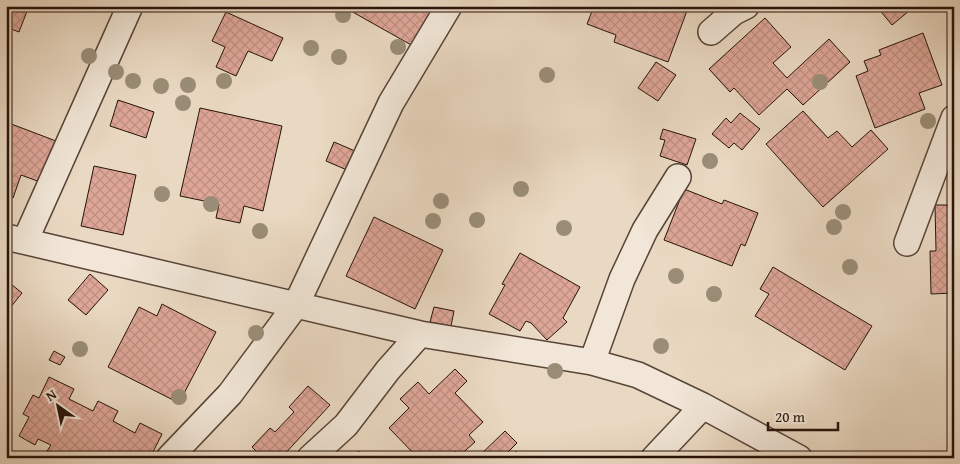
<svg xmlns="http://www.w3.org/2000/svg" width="960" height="464" font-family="'Gentium Book Plus',serif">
  <defs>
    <pattern id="building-cross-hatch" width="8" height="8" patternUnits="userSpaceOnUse" patternTransform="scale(1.25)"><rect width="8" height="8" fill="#dea697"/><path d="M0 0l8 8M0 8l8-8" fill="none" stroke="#be8e81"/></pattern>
  </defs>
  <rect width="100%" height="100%" fill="#ead9c2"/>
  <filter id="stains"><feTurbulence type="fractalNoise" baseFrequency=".004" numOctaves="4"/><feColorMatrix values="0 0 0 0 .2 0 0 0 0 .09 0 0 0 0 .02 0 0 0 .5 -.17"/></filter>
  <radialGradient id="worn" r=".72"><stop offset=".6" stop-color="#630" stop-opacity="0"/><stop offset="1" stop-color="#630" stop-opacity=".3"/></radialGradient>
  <path fill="url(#building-cross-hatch)" stroke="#27130a" d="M6,6H29L19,32L6,27Z
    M342,6H419L431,13L413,46Z
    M594,6H684L688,8L668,62L614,42L616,35L587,24Z
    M870,6H915L892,25L877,7L873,10Z
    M226,12L283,38L272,61L248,51L236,76L216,67L225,47L212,41Z
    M765,18L791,47L773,63L787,78L829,39L850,62L803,105L787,89L759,115L734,88L730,92L709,69Z
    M923,33L942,85L919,93L925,109L875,128L856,76L868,71L864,61L881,55L879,50Z
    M656,62L676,75L658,101L638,88Z
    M118,100L154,112L146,138L110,126Z
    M200,108L282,126L263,211L244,206L240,223L216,218L219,204L180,196Z
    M803,111L828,138L837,131L852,147L871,130L888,149L823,207L766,144Z
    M740,113L760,129L742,150L734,143L729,148L712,134L726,118L731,123Z
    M6,114L9,115L6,122L56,141L40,182L21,175L13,198L6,195Z
    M663,129L696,139L687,165L660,156L665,140L660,139Z
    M334,142L355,151L347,170L326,161Z
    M94,166L136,175L123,235L81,226Z
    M684,189L722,204L724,200L758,213L745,246L741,244L732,266L664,240Z
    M935,205H954V293L931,294L930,251H936Z
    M374,217L443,250L415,309L346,276Z
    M520,253L580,287L563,318L567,322L547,340L531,323L526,321L520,331L489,314L505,285L502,284Z
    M773,267L872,326L845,370L755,316L769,294L760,289Z
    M90,274L108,290L86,315L68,300Z
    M6,280L22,293L6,313Z
    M162,304L216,332L179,403L108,367L139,307L157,316Z
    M434,307L454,311L451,326L430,322Z
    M54,351L65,357L60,365L49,360Z
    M455,369L467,381L455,393L483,422L469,435L475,442L459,456L455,451L448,458H418L389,428L409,408L400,399L418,382L429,394Z
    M49,377L74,389L69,399L93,411L98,401L118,411L113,421L135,433L140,423L162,434L150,458H75L72,456L71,458H60L47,451L51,445L38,439L35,445L19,436L29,417L23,414L33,395L39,398Z
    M308,386L330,405L281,458H263L252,447L270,428L275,432L294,412L289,407Z
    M505,431L517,443L502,458H477Z
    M359,451L364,458H351Z
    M516,451L523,458H509Z"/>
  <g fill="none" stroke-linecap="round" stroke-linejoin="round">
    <defs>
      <path id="minor" d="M711,32L734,12L746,6
        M6,237L420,334L592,362L638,375L703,406L799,458
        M25,241L130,6
        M907,243L954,118
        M592,362L622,279L645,230L678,177
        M169,458L230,394L296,305L391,103L449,6
        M310,458L346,425L388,370L420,334
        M654,458L703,406"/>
    </defs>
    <use href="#minor" stroke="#584438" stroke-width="28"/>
    <use href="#minor" stroke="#f1e6d7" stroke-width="25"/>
  </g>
  <g fill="#9a8d77">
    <circle cx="343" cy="15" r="8"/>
    <circle cx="398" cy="47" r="8"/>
    <circle cx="311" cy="48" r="8"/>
    <circle cx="89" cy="56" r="8"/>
    <circle cx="339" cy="57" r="8"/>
    <circle cx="116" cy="72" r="8"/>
    <circle cx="547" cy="75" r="8"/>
    <circle cx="133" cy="81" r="8"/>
    <circle cx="224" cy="81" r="8"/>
    <circle cx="820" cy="82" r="8"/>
    <circle cx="188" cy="85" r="8"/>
    <circle cx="161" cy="86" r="8"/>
    <circle cx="183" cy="103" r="8"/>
    <circle cx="928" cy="121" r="8"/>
    <circle cx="710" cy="161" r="8"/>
    <circle cx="521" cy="189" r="8"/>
    <circle cx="162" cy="194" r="8"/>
    <circle cx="441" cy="201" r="8"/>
    <circle cx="211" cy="204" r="8"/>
    <circle cx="843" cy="212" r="8"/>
    <circle cx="477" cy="220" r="8"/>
    <circle cx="433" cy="221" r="8"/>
    <circle cx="834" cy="227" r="8"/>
    <circle cx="564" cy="228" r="8"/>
    <circle cx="260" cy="231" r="8"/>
    <circle cx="850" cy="267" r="8"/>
    <circle cx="676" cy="276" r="8"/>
    <circle cx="714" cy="294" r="8"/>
    <circle cx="256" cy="333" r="8"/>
    <circle cx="661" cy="346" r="8"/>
    <circle cx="80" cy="349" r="8"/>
    <circle cx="555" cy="371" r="8"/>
    <circle cx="179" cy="397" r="8"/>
  </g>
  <rect width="960" height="464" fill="none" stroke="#ead9c2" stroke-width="25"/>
  <rect x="8" y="8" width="945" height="449" fill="none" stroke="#27130a" stroke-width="2.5"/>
  <rect x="12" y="12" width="935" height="439" fill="none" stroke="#27130a"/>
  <g transform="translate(58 406) rotate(327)" stroke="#f1e6d7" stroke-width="4" paint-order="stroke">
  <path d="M0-4L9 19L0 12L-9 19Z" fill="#27130a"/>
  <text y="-8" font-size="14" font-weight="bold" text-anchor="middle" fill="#27130a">N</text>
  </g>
  <path d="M768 422v8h70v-8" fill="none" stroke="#27130a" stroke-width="2.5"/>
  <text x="775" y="422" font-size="15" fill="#27130a" stroke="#f1e6d7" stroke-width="4" paint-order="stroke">20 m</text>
  <rect width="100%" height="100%" filter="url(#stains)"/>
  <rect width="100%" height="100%" fill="url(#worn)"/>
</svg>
